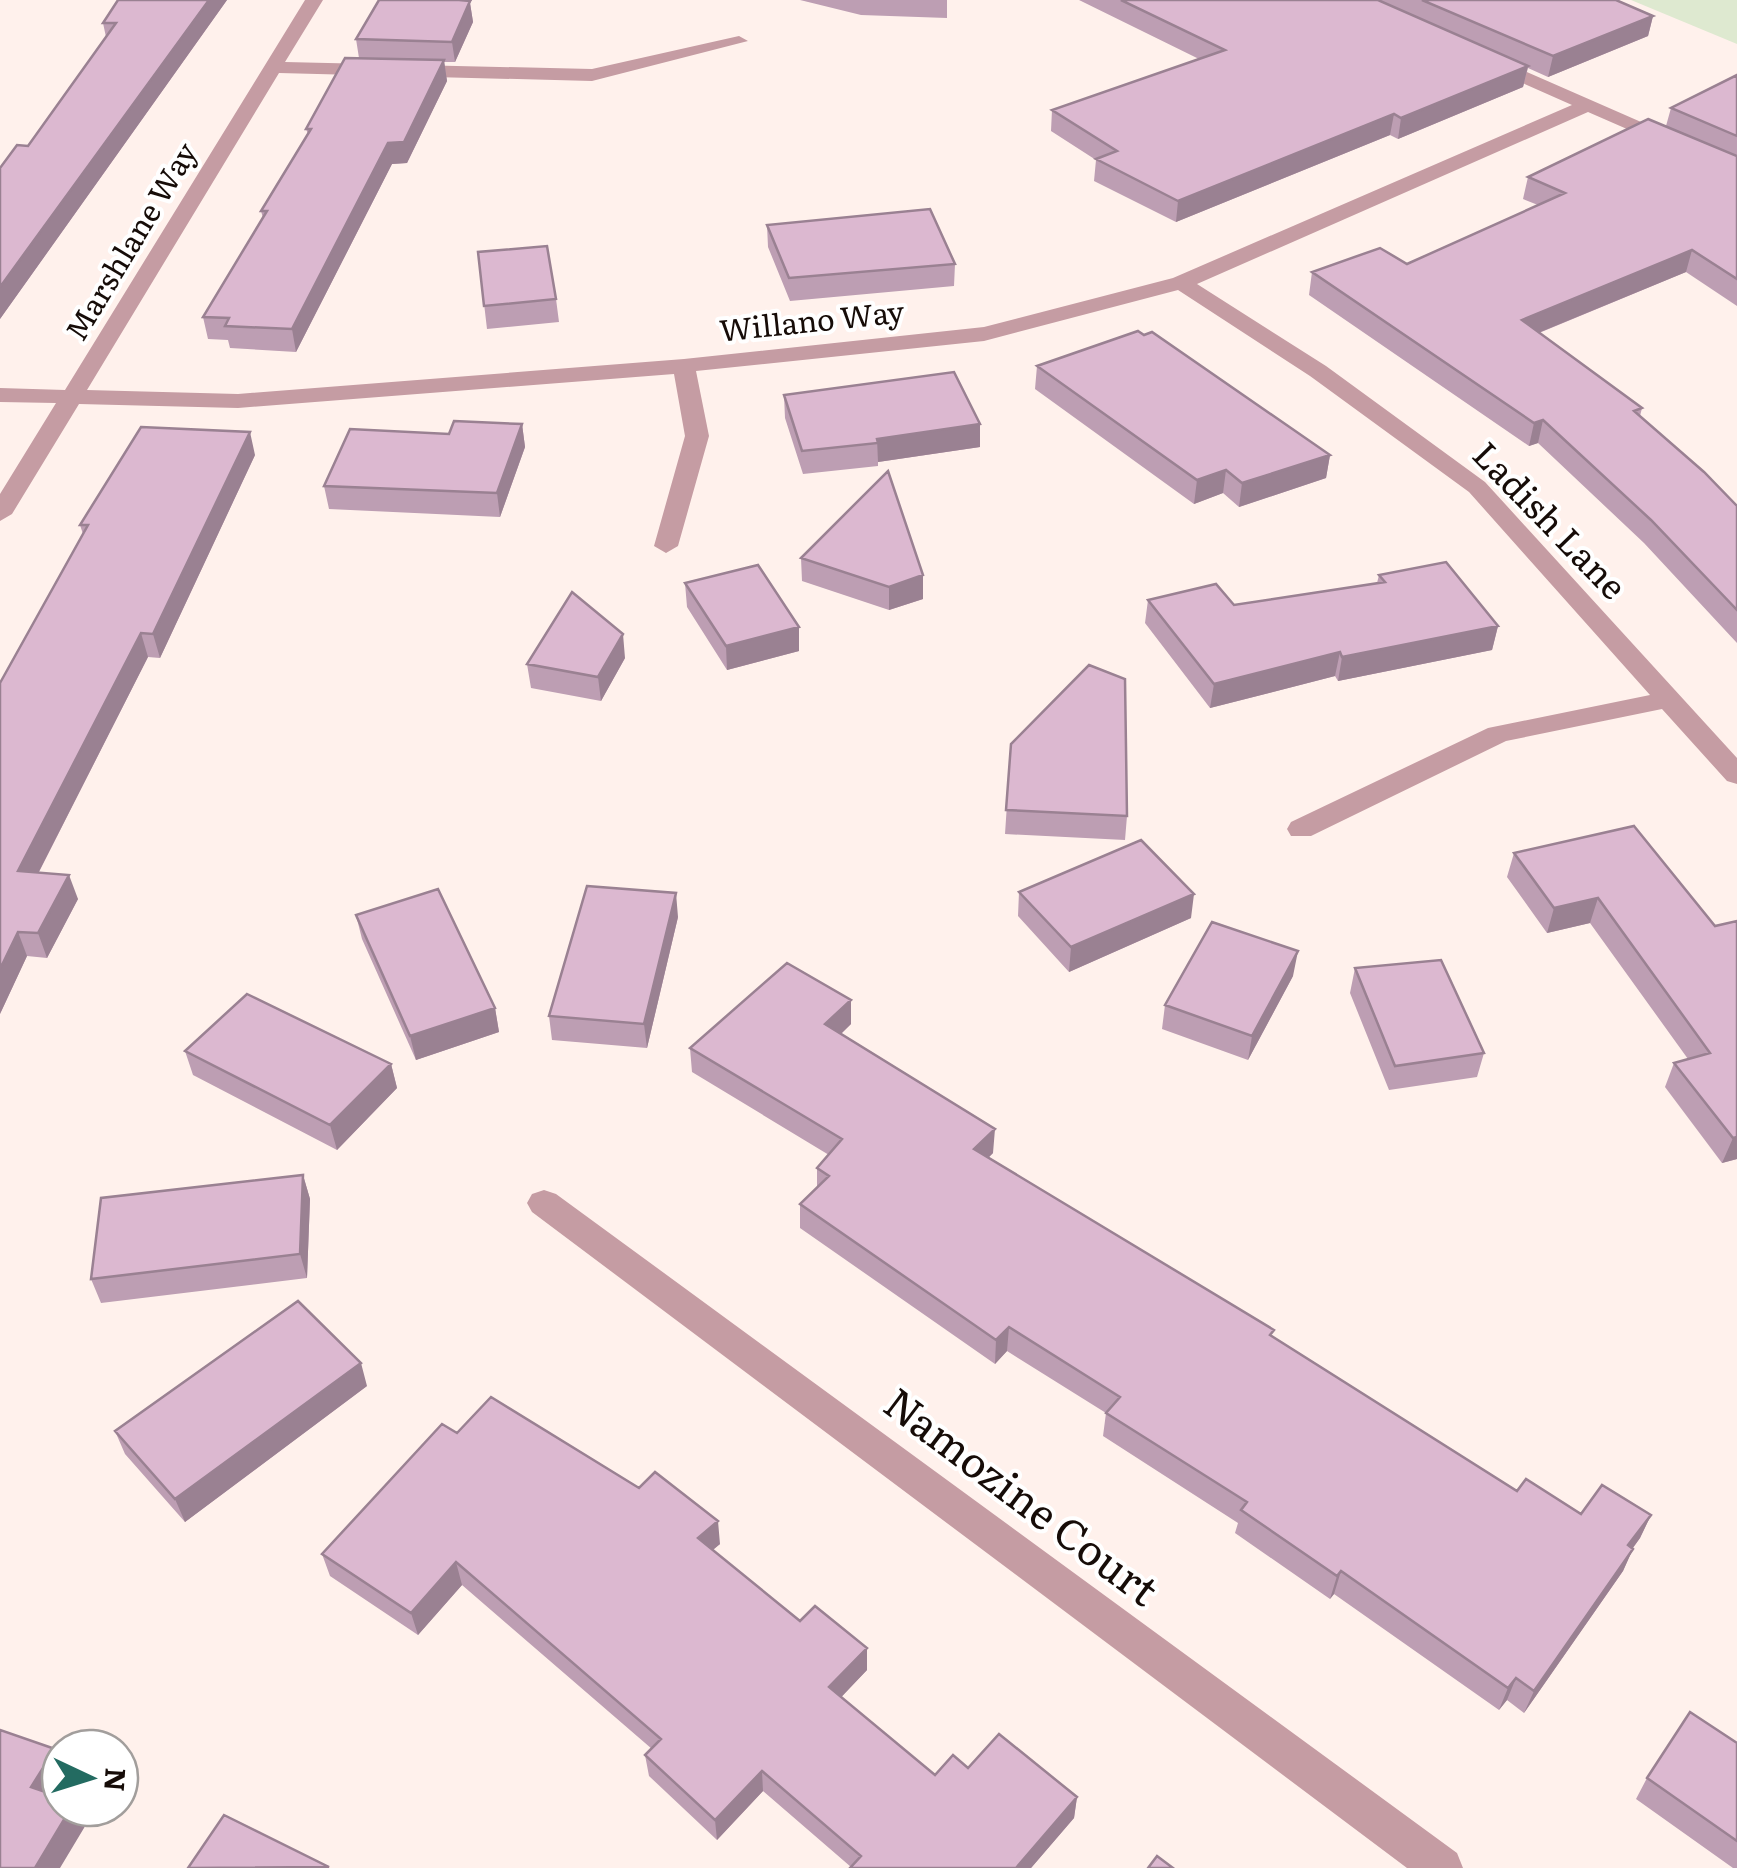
<svg xmlns="http://www.w3.org/2000/svg" width="1737" height="1868" font-family="Literata,serif">
  <rect width="100%" height="100%" fill="#fff1ec"/>
  <path fill="#dee9d0" d="M1631,0H1737V44Z"/>
  <g fill="none" stroke-linecap="round" stroke-linejoin="round">
    <path fill="#c59ca3" fill-rule="evenodd" d="M305,0H323L285,62L592,69L739,36L748,41L592,81L279,73L87,390L238,394L684,359L984,327L1173,278L1572,105L1482,65V57L1488,55L1737,164V177L1588,112L1197,284L1326,366L1485,482L1737,758V784L1727,781L1662,709L1506,741L1311,836H1291L1287,829L1291,822L1488,728L1650,695L1469,492L1310,376L1178,290L984,341L696,371L709,436L678,546L666,553L654,546L685,436L674,374L238,408L79,404L12,514L0,521V494L56,403L0,402V388L65,390Z
      M544,1190L556,1194L1457,1853L1463,1868H1407L532,1212L527,1203L532,1194Z"/>
  </g>
  <path fill="#bd9eb3" d="M118,0H227L0,319L28,146L106,37L103,23Z
    M379,0H472L470,3L473,22L455,62H444L447,81L407,163L392,164L296,352L230,348L228,340L208,339L203,317L263,218L261,211L308,134L306,129L359,58L356,39Z
    M800,0H947V18L861,15Z
    M1079,0H1616L1653,16L1648,36L1548,77L1528,68L1523,87L1398,139L1390,135L1176,222L1094,181L1096,160L1051,131L1052,110L1199,59Z
    M1737,75V306L1686,272L1539,333L1642,408L1640,416L1737,506V643L1644,543L1538,443L1529,446L1309,295L1312,272L1407,264L1538,205L1523,199L1528,177L1666,126L1671,108Z
    M767,225L955,264L954,286L790,301L768,247Z
    M478,252L556,299L559,322L487,329Z
    M1037,366L1330,455L1326,478L1239,507L1223,493L1194,504L1035,389Z
    M784,395L980,424V447L878,462V466L803,474L785,418Z
    M522,424L525,447L500,517L329,509L324,486L449,434Z
    M255,455L160,658L148,657L39,872L78,899L47,958L27,956L0,1014L83,534L80,525Z
    M801,558L923,575V599L889,610L802,581Z
    M1379,575L1498,626L1492,650L1338,681L1335,676L1210,708L1145,623L1148,600L1234,605L1377,583Z
    M685,583L799,627V651L727,670L687,607Z
    M625,658L601,701L531,688L527,664Z
    M1011,744L1127,816L1125,840L1005,834Z
    M1514,853L1715,926L1737,921V1159L1722,1163L1665,1087L1674,1063L1688,1059L1590,923L1547,933L1507,877Z
    M1019,892L1191,918L1069,972L1018,916Z
    M356,915L495,1008L499,1032L416,1060L362,939Z
    M678,917L647,1048L552,1040L549,1016Z
    M1355,968L1484,1053L1477,1077L1389,1090L1350,993Z
    M1293,976L1248,1060L1162,1029L1165,1005Z
    M851,1024L841,1034L993,1153L988,1158L1517,1491L1581,1514L1651,1515L1640,1538L1633,1548L1623,1571L1524,1713L1507,1700L1499,1710L1334,1594L1330,1599L1235,1533L1238,1523L1103,1436L1106,1413L1007,1351L995,1364L800,1228V1204L817,1187V1168L829,1155L692,1072L690,1048Z
    M185,1051L391,1064L397,1088L337,1150L193,1075Z
    M303,1175L310,1199L307,1278L101,1303L91,1279Z
    M367,1386L185,1522L125,1454L115,1431Z
    M457,1433L720,1544L712,1550L800,1621L867,1648V1670L841,1697L935,1775L968,1768L1077,1797L1074,1818L1031,1868H850L851,1867L763,1791L717,1840L649,1776L645,1755L652,1749L462,1585L418,1635L330,1576L322,1554Z
    M1737,1743V1868H1733L1636,1799L1647,1778Z"/>
  <path fill="#9a8192" d="M209,0H227L0,319V287Z
    M459,0H472L470,3L473,22L455,62L452,42Z
    M1653,16L1648,36L1548,77L1553,56Z
    M444,60L447,81L407,163L392,164L296,352L292,329L388,143Z
    M1528,66L1523,87L1398,139L1401,118Z
    M1394,114L1390,135L1176,222L1178,201Z
    M1692,250L1686,272L1516,342L1522,320Z
    M1543,420L1538,443L1529,446L1534,423Z
    M522,424L525,447L500,517L497,493Z
    M980,424V447L878,462L877,439Z
    M250,432L255,455L160,658L153,634Z
    M1330,455L1326,478L1239,507L1242,483Z
    M1226,470L1223,493L1194,504L1197,480Z
    M923,575V599L889,610V587Z
    M1498,626L1492,650L1338,681L1342,657Z
    M799,627V651L727,670L726,646Z
    M141,633L148,657L27,895L18,871Z
    M623,634L625,658L601,701L598,677Z
    M1340,652L1335,676L1210,708L1214,684Z
    M69,875L78,899L47,958L38,933Z
    M676,893L678,917L647,1048L644,1024Z
    M1194,894L1191,918L1069,972L1071,947Z
    M1598,898L1590,923L1547,933L1554,908Z
    M18,932L27,956L0,1014V969Z
    M1298,951L1293,976L1248,1060L1252,1036Z
    M851,1000V1024L826,1048L825,1024Z
    M495,1008L499,1032L416,1060L410,1036Z
    M391,1064L397,1088L337,1150L330,1125Z
    M995,1129L993,1153L973,1173L974,1149Z
    M1737,1137V1159L1722,1163L1733,1138Z
    M303,1175L310,1199L307,1278L300,1254Z
    M1009,1327L1007,1351L995,1364L996,1340Z
    M361,1363L367,1386L185,1522L175,1499Z
    M1651,1515L1640,1538L1618,1568L1628,1545Z
    M718,1521L720,1544L700,1561L698,1538Z
    M1633,1549L1623,1571L1524,1713L1534,1691Z
    M456,1562L462,1585L418,1635L411,1613Z
    M1341,1571L1334,1594L1330,1599L1337,1576Z
    M867,1648V1670L830,1709L829,1687Z
    M1516,1678L1507,1700L1499,1710L1508,1688Z
    M55,1749L60,1758V1782L43,1808L31,1787Z
    M762,1771L763,1791L717,1840L715,1820Z
    M1077,1797L1074,1818L1031,1868H1016Z
    M71,1808H79L87,1823L60,1868H35Z"/>
  <path fill="#dcb8d0" stroke="#9a8192" stroke-width="2.5" d="M118,0H209L0,287V168L17,145L28,146L116,23H103Z
    M379,0H459L470,1L452,42L356,39Z
    M1121,0H1378L1528,66L1401,118L1394,114L1178,201L1096,159L1117,151L1052,110L1225,50Z
    M1422,0H1616L1653,16L1553,56Z
    M345,58L444,60L404,142L388,143L292,329L225,326L229,318L203,317L267,211H261L311,129H306Z
    M1737,75V136L1671,108Z
    M1648,119L1737,156V279L1692,250L1522,320L1642,408L1634,411L1704,472L1737,506V610L1651,520L1543,420L1534,423L1312,272L1380,248L1407,264L1565,193L1528,177Z
    M930,209L955,264L789,278L767,225Z
    M547,246L556,299L484,306L478,252Z
    M1138,331L1144,335L1152,332L1330,455L1242,483L1226,470L1197,480L1037,366Z
    M954,372L980,424L877,439L878,443L802,451L784,395Z
    M454,421L522,424L497,493L324,486L350,429L449,434Z
    M141,427L250,432L153,634L141,633L18,871L69,875L38,933L18,932L0,969V683L88,525H80Z
    M888,471L923,575L889,587L801,558Z
    M1446,562L1498,626L1342,657L1340,652L1214,684L1148,600L1216,584L1234,605L1385,582L1379,575Z
    M758,565L799,627L726,646L685,583Z
    M572,592L623,634L598,677L527,664Z
    M1089,665L1125,679L1127,816L1006,810L1011,744Z
    M1634,826L1715,926L1737,921V1137L1733,1138L1674,1063L1710,1053L1598,898L1554,908L1514,853Z
    M1141,840L1194,894L1071,947L1019,892Z
    M587,886L676,893L644,1024L549,1016Z
    M438,889L495,1008L410,1036L356,915Z
    M1212,922L1298,951L1252,1036L1165,1005Z
    M1441,960L1484,1053L1395,1066L1355,968Z
    M787,963L851,1000L825,1024L995,1129L974,1149L1274,1330L1270,1335L1517,1491L1526,1479L1581,1514L1602,1485L1651,1515L1628,1545L1633,1549L1534,1691L1516,1678L1508,1688L1341,1571L1337,1576L1241,1510L1247,1502L1106,1413L1120,1397L1009,1327L996,1340L800,1204L829,1176L817,1168L842,1139L690,1048Z
    M247,994L391,1064L330,1125L185,1051Z
    M303,1175L300,1254L91,1279L101,1198Z
    M298,1301L361,1363L175,1499L115,1431Z
    M491,1397L639,1488L655,1472L718,1521L698,1538L800,1621L815,1606L867,1648L829,1687L935,1775L953,1755L968,1768L999,1734L1077,1797L1016,1868H850L861,1856L762,1771L715,1820L645,1755L661,1739L456,1562L411,1613L322,1554L442,1424L457,1433Z
    M1690,1712L1737,1743V1841L1647,1778Z
    M0,1730L55,1749L31,1787L60,1797V1808H71L35,1868H0Z
    M224,1815L329,1867L188,1868Z
    M1157,1856L1173,1868H1148Z"/>
  <g text-anchor="middle" stroke-width="8" stroke-linejoin="round" paint-order="stroke">
    <g font-size="30" fill="#160c08" stroke="#fff">
      <text transform="translate(132 242) rotate(-59)" y="10">Marshlane Way</text>
      <text transform="translate(812 322) rotate(-6)" y="10">Willano Way</text>
    </g>
    <g font-size="35" fill="#160c08" stroke="#fff">
      <text transform="translate(1549 521) rotate(46)" y="12">Ladish Lane</text>
    </g>
    <g font-size="42" fill="#160c08" stroke="#fff">
      <text transform="translate(1021 1497) rotate(37)" y="15">Namozine Court</text>
    </g>
  </g>
  <g transform="translate(90 1778) rotate(94)"><circle r="48" fill="#ffffff" stroke="#a29e9c" stroke-width="2.5"/>
  <path d="M0-8L18 38L0 25L-18 38Z" fill="#236b61"/>
  <text y="-15" font-size="28" font-weight="bold" text-anchor="middle" fill="#160c08">N</text>
  </g>
</svg>
